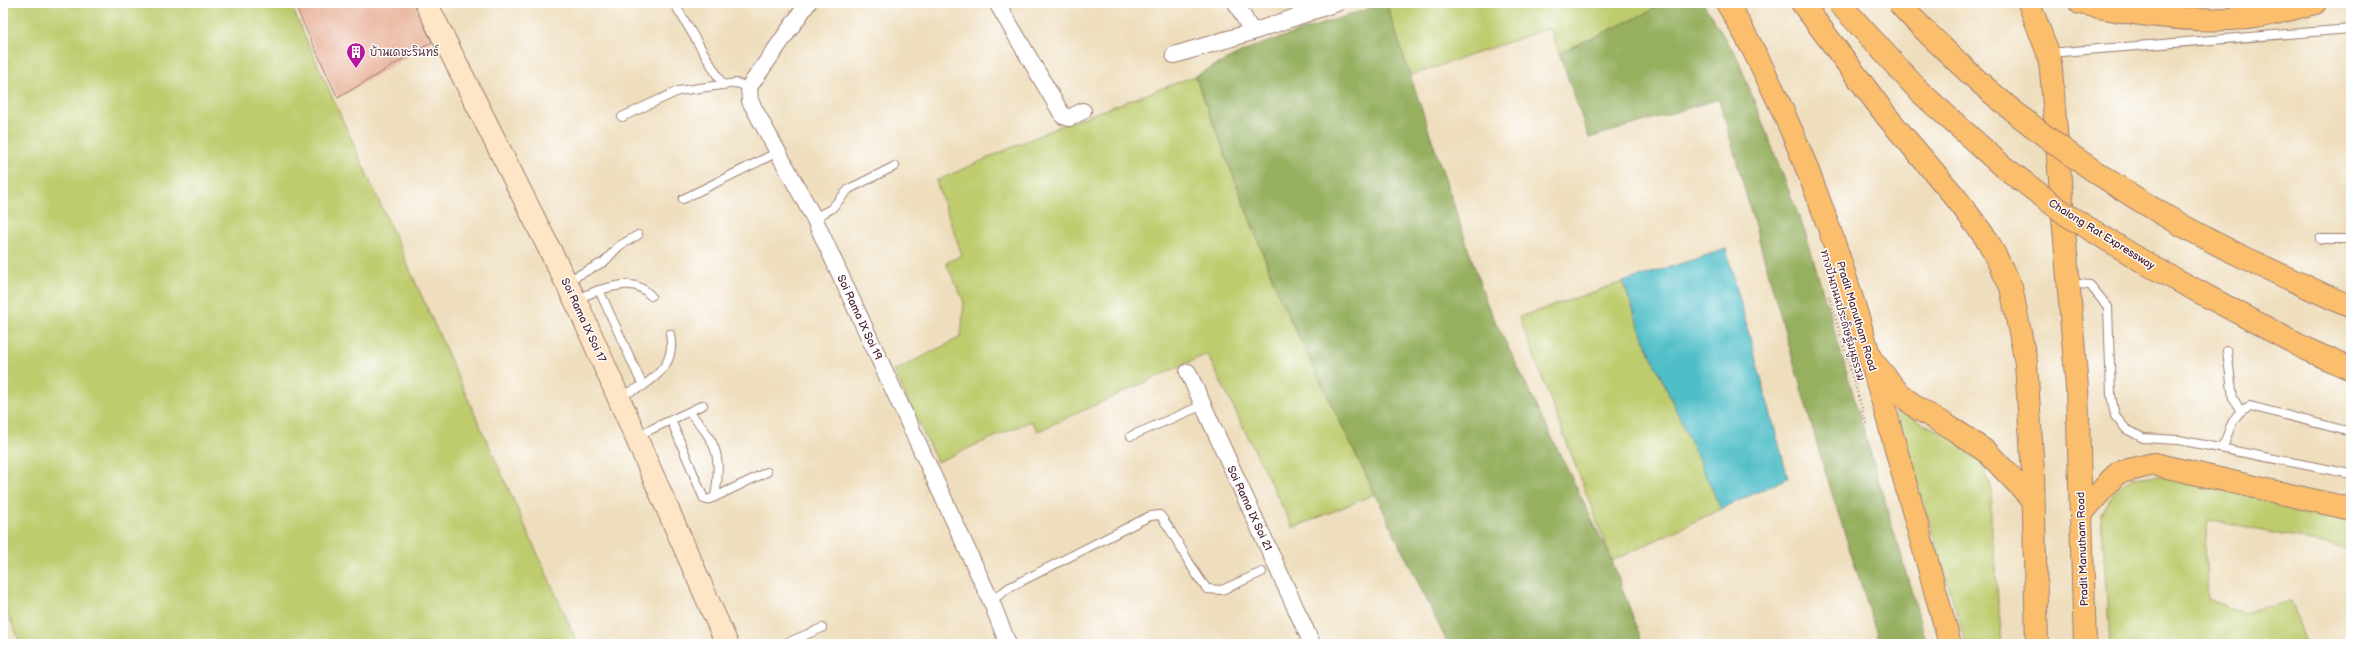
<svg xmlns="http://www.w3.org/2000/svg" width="2354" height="647" font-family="'Balsamiq Sans','Playpen Sans Thai',sans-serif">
  <rect width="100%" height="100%" fill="#fff"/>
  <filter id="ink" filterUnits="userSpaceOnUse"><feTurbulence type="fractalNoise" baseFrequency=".025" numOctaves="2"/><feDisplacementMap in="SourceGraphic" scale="8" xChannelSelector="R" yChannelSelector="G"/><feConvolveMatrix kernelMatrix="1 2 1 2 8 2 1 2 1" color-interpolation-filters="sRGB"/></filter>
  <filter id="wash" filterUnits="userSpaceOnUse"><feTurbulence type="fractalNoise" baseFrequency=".012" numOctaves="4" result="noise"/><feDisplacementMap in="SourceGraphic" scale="16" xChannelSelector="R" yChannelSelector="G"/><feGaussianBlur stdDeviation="0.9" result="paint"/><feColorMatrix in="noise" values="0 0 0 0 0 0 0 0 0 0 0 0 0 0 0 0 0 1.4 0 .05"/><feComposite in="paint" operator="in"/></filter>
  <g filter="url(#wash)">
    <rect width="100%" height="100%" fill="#eedebd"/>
    <path fill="#becc6e" stroke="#84764c" d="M3,3H290L578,644H21L3,603Z
      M1386,3H1659L1647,13L1559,53L1550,28L1410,76Z
      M1195,76L1280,298L1375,494L1293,528L1207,354L1038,431L1031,421L937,462L894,371L961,337L964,302L946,263L962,255L936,181L1058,127Z
      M1623,282L1643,337L1721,509L1612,561L1519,317Z
      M1895,410L1960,441L1980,458L1991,487V522L2002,644H1966Z
      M2161,475L2351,519V549L2208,520L2205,546L2208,599L2242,613L2291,600L2306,644H2110L2101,514L2114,493L2132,478Z"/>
    <path fill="#96b061" stroke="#706846" d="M1386,3L1487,304L1612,561L1643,644H1448L1280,298L1195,76L1253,47Z
      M1659,3H1703L1737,57L1806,235L1927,644H1880L1822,462L1719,99L1589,138L1559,53L1647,13Z"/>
    <path fill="#50bec8" stroke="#4d6e7a" d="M1726,249L1788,478L1721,509L1643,337L1623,282Z"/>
    <g id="blocks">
      <path fill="#e9b49c" d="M294,3H414L432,42L338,98Z"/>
    </g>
  </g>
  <g filter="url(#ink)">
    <use href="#blocks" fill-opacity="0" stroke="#9c7e74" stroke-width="1"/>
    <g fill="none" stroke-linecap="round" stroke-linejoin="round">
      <defs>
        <path id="lane" d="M674,3L723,85
          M2049,53L2351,29
          M622,117L678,91L736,83L749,87
          M683,199L778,152
          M814,218L831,209L849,189L895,166
          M2320,239H2351
          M567,281L604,262L619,246L638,235
          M2069,283L2090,285L2108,307L2111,395L2115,416L2126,429L2143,438L2179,440L2351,474
          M599,290C619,285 636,279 651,296
          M576,299L599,290L643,386L620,396
          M2227,351L2233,398L2240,410
          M643,386C663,372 675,359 670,334
          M671,420L704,499L707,500L715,497C722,454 717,443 689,412
          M637,436L703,405
          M1131,436L1203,405
          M2223,448C2229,431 2232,413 2250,406L2351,432
          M715,497L767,472
          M991,601L1010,587L1150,516L1160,515C1178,538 1188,566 1207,589L1222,590L1262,572
          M784,644L822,628"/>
        <path id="street" d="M808,3L749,87L750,101L814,218L991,601L1008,644
          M997,3L1063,116L1069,118L1083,111
          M1236,3L1252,32L1337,3
          M1174,55L1252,32
          M1188,372L1312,644"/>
        <path id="secondary" d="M426,3L580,310L727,644"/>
        <path id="primary" d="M1727,3C1803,130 1846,272 1886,413C1907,490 1928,567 1950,644
          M2029,3L2048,53L2051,70L2077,388L2085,644"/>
        <path id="highway" d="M1802,3L1888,118L1956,198L1988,241L2011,287L2026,363L2033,473L2037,644
          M2080,3C2135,15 2191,23 2247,18C2269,16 2293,8 2315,3
          M2304,348L2351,369
          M1871,359L1898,392L1917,408L1956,431L1988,453L2033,500
          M2081,514L2117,473L2154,464L2351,509"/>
      </defs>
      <use href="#lane" stroke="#9c7e74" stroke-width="10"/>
      <use href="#street" stroke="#9c7e74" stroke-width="18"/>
      <use href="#secondary" stroke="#9c7e74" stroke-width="24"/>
      <use href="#primary" stroke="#9c7e74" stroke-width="24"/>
      <use href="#highway" stroke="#9c7e74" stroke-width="24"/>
      <path stroke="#9c7e74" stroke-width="2.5" stroke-dasharray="1 3" stroke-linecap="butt" d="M1829,296L1867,426"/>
      <use href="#lane" stroke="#fff" stroke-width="8"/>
      <use href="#street" stroke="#fff" stroke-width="16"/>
      <use href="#secondary" stroke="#fde5c5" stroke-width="22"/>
      <use href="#primary" stroke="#fabe6d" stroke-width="22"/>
      <use href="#highway" stroke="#fabe6d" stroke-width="22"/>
      <defs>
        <path id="highway-bridge" d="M1839,3L1919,91L2000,164L2067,215L2147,264L2304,348
          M1899,3C1911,18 1927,32 1941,46C2009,114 2087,170 2169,218C2228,252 2290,279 2351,307"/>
      </defs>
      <use href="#highway-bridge" stroke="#9c7e74" stroke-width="24" stroke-linecap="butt"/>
      <use href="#highway-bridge" stroke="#fabe6d" stroke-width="22"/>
    </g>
  </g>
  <defs>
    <symbol id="building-pin" viewBox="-11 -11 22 30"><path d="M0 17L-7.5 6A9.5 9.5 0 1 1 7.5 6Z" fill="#b5179e" stroke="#fff"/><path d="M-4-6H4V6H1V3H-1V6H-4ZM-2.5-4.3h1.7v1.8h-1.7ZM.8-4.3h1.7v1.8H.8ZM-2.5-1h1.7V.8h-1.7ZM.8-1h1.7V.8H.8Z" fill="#fff"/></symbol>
  </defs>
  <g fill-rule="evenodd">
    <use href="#building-pin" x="345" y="41" width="22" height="30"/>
  </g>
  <g text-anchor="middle" stroke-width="3" stroke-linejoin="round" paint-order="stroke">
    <g font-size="11" fill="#4a1f2b" stroke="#fff" text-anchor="start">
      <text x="370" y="56">บ้านเดชะรินทร์</text>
    </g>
    <g font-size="11" fill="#4a1f2b" stroke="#fff">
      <text transform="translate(2102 234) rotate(32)" y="4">Chalong Rat Expressway</text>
      <text transform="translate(1843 315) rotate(74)" y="4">ทางปั่นถนนประดิษฐ์มนูธรรม</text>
      <text transform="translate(1857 316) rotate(73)" y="4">Pradit Manutham Road</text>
      <text transform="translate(860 317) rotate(65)" y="4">Soi Rama IX Soi 19</text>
      <text transform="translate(584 320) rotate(65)" y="4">Soi Rama IX Soi 17</text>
      <text transform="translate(1250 508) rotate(65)" y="4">Soi Rama IX Soi 21</text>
      <text transform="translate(2082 549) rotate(-92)" y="4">Pradit Manutham Road</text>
    </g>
  </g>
  <rect width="2354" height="647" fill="none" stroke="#fff" stroke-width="16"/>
</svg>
